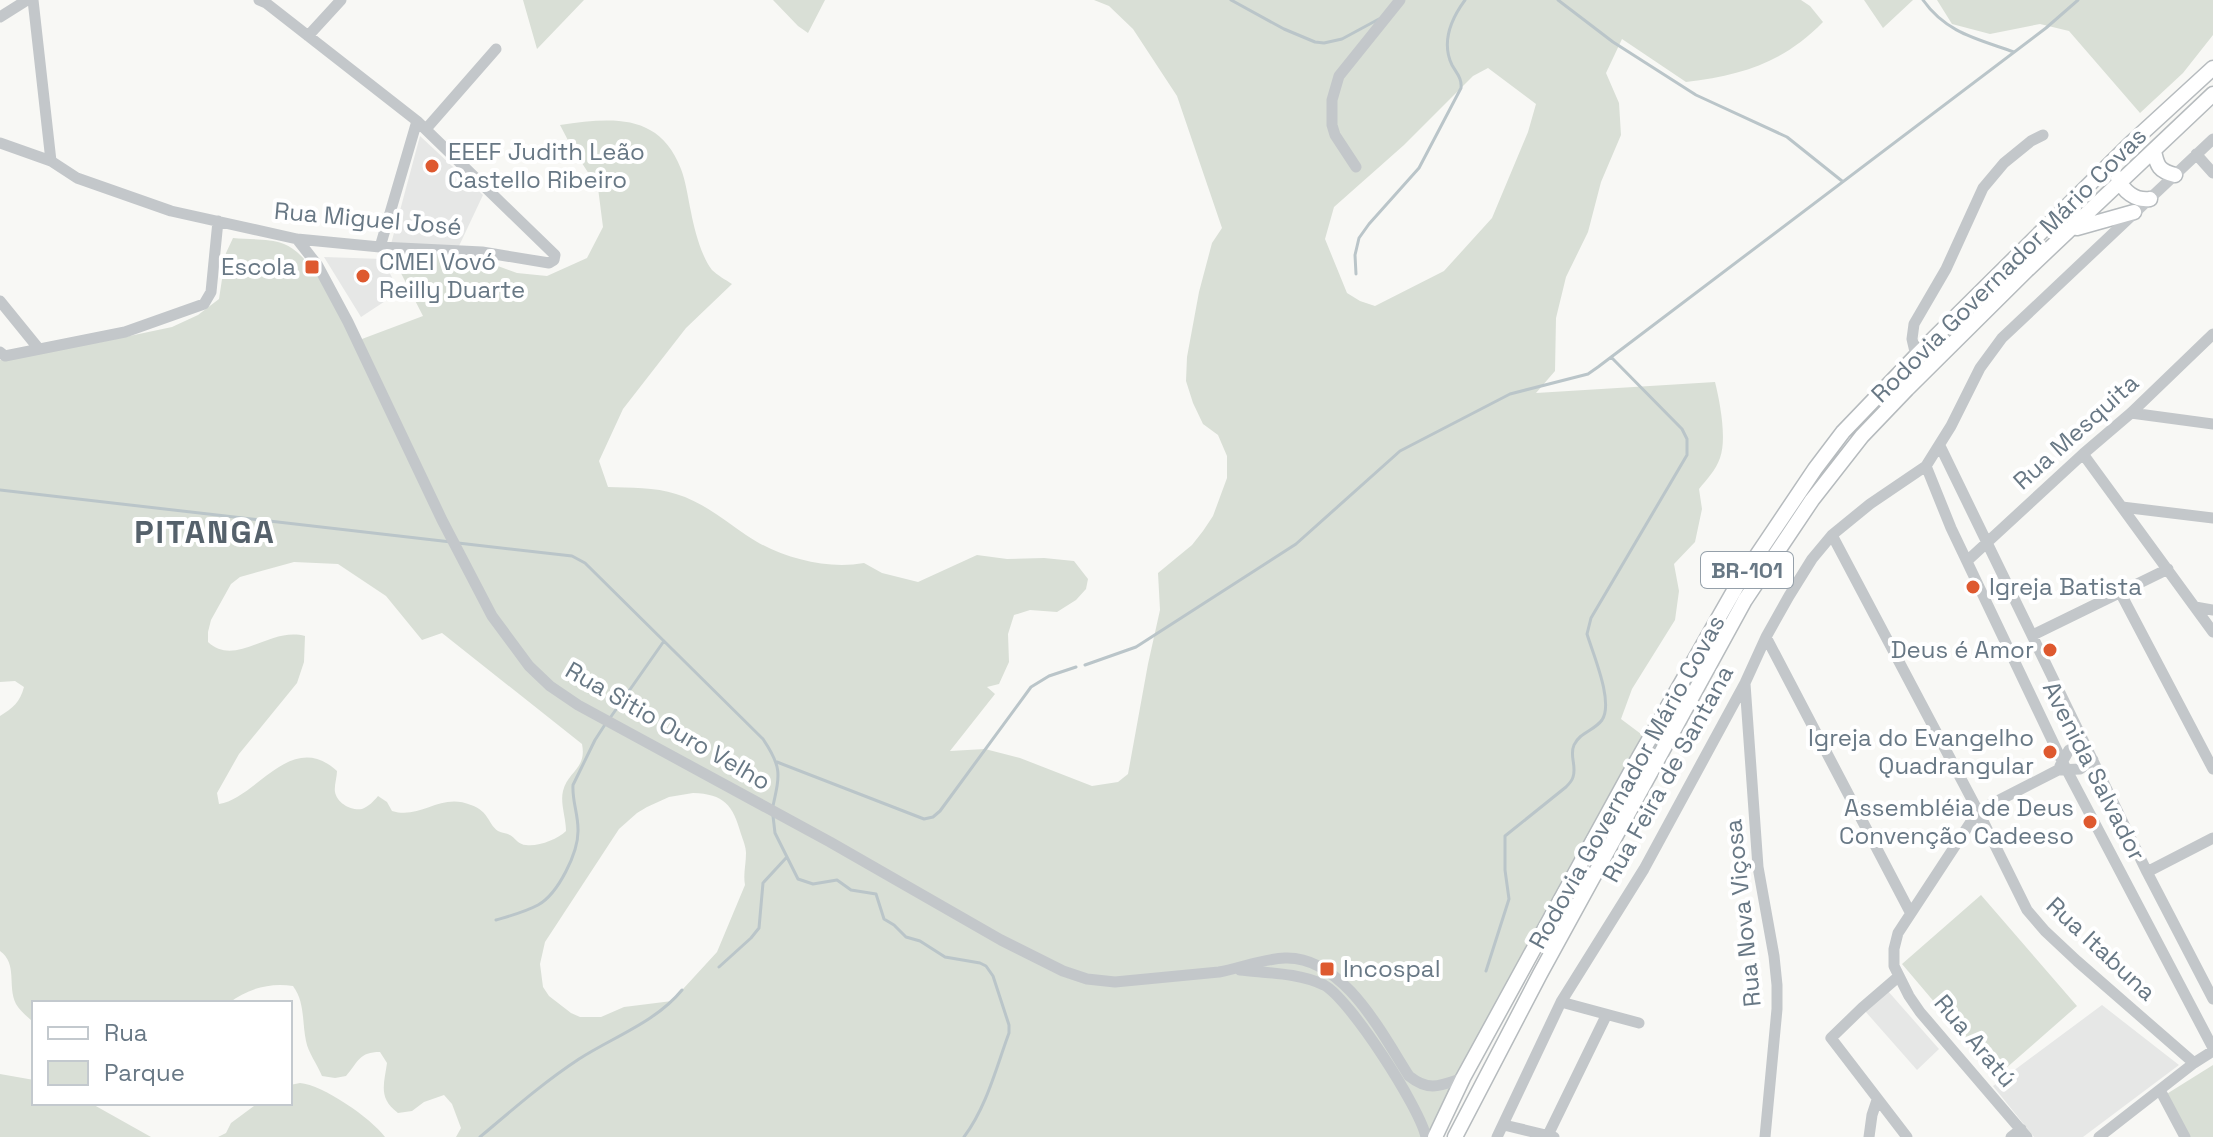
<svg xmlns="http://www.w3.org/2000/svg" width="2213" height="1137" font-family="'Space Grotesk',sans-serif">
  <rect width="100%" height="100%" fill="#f8f8f5"/>
  <path fill="#e6e7e6" d="M420,136L483,195L459,246L391,244Z
    M324,257L383,259L399,292L361,317Z
    M1887,990L1939,1049L1917,1070L1865,1011Z
    M2102,1005L2179,1065L2083,1137H2034L1993,1086Z"/>
  <path fill="#d9dfd6" fill-rule="evenodd" d="M523,0H584L537,49Z
    M773,0H825L808,33L798,26Z
    M1094,0H1801L1810,6L1823,22C1783,63 1742,75 1686,82L1622,39L1606,73L1619,103L1621,135L1601,182L1588,232L1566,277L1556,318L1555,371L1536,393L1715,382C1720,402 1727,439 1720,458C1716,470 1707,479 1699,489L1702,509L1695,542L1674,564L1679,591L1675,620L1632,689L1621,719L1645,737L1426,1137H456L461,1128L452,1104L444,1095L424,1102L412,1111L398,1113C378,1098 384,1085 387,1063L380,1052C359,1052 359,1061 346,1076L335,1078L322,1076C317,1064 308,1052 306,1041C302,1022 305,1002 293,986C270,982 247,989 229,1003H34V1023C28,1017 20,1011 16,1004C7,986 18,964 0,951V716C13,708 20,702 24,687L15,681L0,682V360L38,352L101,342L172,327L198,315L219,299L226,253L233,238C249,240 269,238 284,244C312,254 341,316 354,342L423,316L386,244L468,255L517,273L547,276L587,258L603,227L598,188L571,146L560,125C611,118 659,112 681,169C686,182 688,198 691,212C694,228 701,256 712,270C717,275 726,280 732,284L686,328L623,409L599,461L608,487C630,488 655,487 676,494C703,502 724,520 746,535C778,557 825,570 864,563L882,573L918,582L977,555L1007,559L1044,558L1074,561L1088,579L1086,589L1076,600L1057,612L1030,610L1014,615L1008,634L1009,662L999,684L987,687L995,694L950,751L985,749L1020,758L1092,786L1118,782L1128,774L1148,664L1160,610L1158,573L1192,545L1203,531L1213,516L1227,478V456L1218,435L1203,424L1193,403L1186,381L1187,357L1199,292L1212,243L1222,228L1177,96L1133,29L1109,6ZM1488,68L1536,104L1528,132L1492,218L1444,271L1375,306L1360,301L1347,293L1325,239L1334,207L1404,145L1473,76ZM294,562L338,564L386,596L422,640L442,633L582,744C587,769 568,771 563,791C560,803 566,818 566,831C558,839 538,847 526,845C519,845 515,838 510,835C506,833 502,833 498,831C487,823 490,812 471,805C440,792 421,820 392,811L387,802L378,796C374,801 368,807 362,809C351,811 337,803 335,792C334,786 337,777 337,771C291,729 257,798 219,804L217,793L239,754L297,683L304,662L305,636C270,626 236,668 208,642V632L211,620L231,584L240,577ZM693,793C724,794 733,805 741,834C743,840 746,847 746,853C746,865 743,874 745,885L717,952L672,1001L624,1007L601,1017H580L571,1013L549,996L543,987L540,964L545,942L619,829L637,813L647,807L669,797Z
    M1864,0H1913L1883,28Z
    M1937,0H2213V35L2183,73L2140,113L2069,31L2040,24L1990,34L1952,24Z
    M1981,895L2077,1006L1997,1076L1902,964Z
    M2213,1065V1137H2187L2165,1095Z
    M0,1074L34,1080V1103L94,1105L151,1137H0Z
    M300,1083C323,1085 371,1118 385,1137H218L226,1133L231,1123L258,1103H290V1085Z"/>
  <g fill="none" stroke-linecap="round" stroke-linejoin="round">
    <path stroke="#bac5c9" stroke-width="3" d="M1231,0L1284,29L1315,42L1324,43L1342,39L1379,19
      M1558,0L1613,42L1696,95L1787,137L1842,181
      M1923,0C1946,33 1978,39 2014,52
      M1356,274L1355,255L1359,238L1369,224L1419,168L1461,88C1462,78 1457,74 1452,65C1441,42 1451,19 1465,0
      M0,490L451,542
      M458,543L572,556L585,563L763,739C782,767 780,774 773,806
      M1085,665L1136,647L1296,544L1400,451L1510,394L1588,374L1598,367L2046,28L2078,0
      M610,718L664,641
      M777,762L924,819L933,817L940,811L1031,687L1049,676L1076,667
      M773,816L775,833L798,879L813,884L837,880L851,890L876,894L884,919L894,925L906,937L920,941L945,957L980,963L986,966L993,976L1009,1025V1033C996,1068 987,1106 964,1137
      M496,920C510,916 525,912 538,905C558,894 579,852 578,829C578,814 572,800 573,785L595,740L606,723
      M719,967L751,938L759,928L763,883L786,858
      M1486,971L1509,899L1505,870V836L1566,787C1569,784 1572,781 1573,777C1577,766 1569,756 1574,745C1580,732 1594,731 1602,720C1614,702 1593,654 1587,634L1591,618L1687,455V439L1682,429L1611,357
      M480,1137C512,1110 544,1082 579,1059C613,1037 656,1022 682,990"/>
    <defs>
      <path id="major" d="M2154,151C2157,166 2159,171 2175,175
        M2118,178C2123,191 2135,201 2150,199
        M2077,228L2134,212
        M1435,1137L1463,1078L1630,773L1739,582L1815,469L1843,432L1916,356L2129,145L2213,68
        M1455,1137L1540,974L1745,600L1812,500L1862,436L1907,389L2027,270L2213,94"/>
    </defs>
    <use href="#major" stroke="#b6bbbe" stroke-width="17"/>
    <path stroke="#c3c7ca" stroke-width="11" d="M33,0L51,161
      M0,17L27,0
      M308,36L341,0
      M426,129L496,49
      M0,143L51,161L77,178L171,211L297,239L380,247L482,252L549,263L554,260L555,255L417,121L266,3L259,0
      M2196,154L2213,173
      M1356,167L1335,135L1332,125V100L1339,76L1400,0
      M297,239L318,266L348,322L442,520L492,616L529,666L550,686L578,705L830,842L1001,940L1063,971L1087,979L1115,982L1219,972C1241,968 1262,959 1285,958C1343,956 1382,1034 1409,1076C1429,1092 1440,1086 1463,1078
      M380,247L417,121
      M0,301L39,349
      M0,352L5,356L125,332L204,304L211,292L218,221
      M1916,356L1912,339L1914,324L1946,269L1983,188L2004,163L2031,141L2043,135
      M2131,413L2213,424
      M1940,446L2147,872L2213,999
      M2083,454L2213,632
      M1926,466L1951,528L2062,761L2213,1048
      M2122,507L2213,518
      M1832,535L1978,811L2027,910L2045,931L2077,961L2194,1063L2213,1051
      M1967,561L2083,454L2131,413L2213,334
      M2121,594L2213,769
      M2195,607L2213,610
      M2033,635L2168,569
      M1766,637L1910,912
      M1745,684L1758,867L1774,956L1777,985V1009L1765,1137
      M2060,766L2069,750L2086,745
      M2147,872L2213,838
      M1240,970C1267,973 1300,973 1324,985C1350,999 1420,1108 1426,1137
      M1898,977L1862,1008L1831,1038L1907,1137
      M1561,1002L1639,1023
      M2160,1090L2185,1137
      M1504,1125L1554,1137
      M1548,1135L1606,1016
      M1497,1137L1561,1002L1644,869L1745,683L1766,637L1789,596L1812,559L1832,535L1870,504L1926,466L1951,426L1980,368L2002,338L2213,139
      M1869,1137L1872,1115L1877,1100
      M2011,1137L2021,1129
      M2027,1137L1920,1012L1909,996L1894,966V949L1898,933L1978,811L2058,770L2080,769L2093,760
      M2099,1137L2194,1063"/>
    <use href="#major" stroke="#fff" stroke-width="14"/>
  </g>
  <g fill="#de592f" stroke="#fff" stroke-width="3">
    <circle cx="432" cy="166" r="8"/>
    <rect x="304" y="259" width="16" height="16" rx="4"/>
    <circle cx="363" cy="276" r="8"/>
    <circle cx="1973" cy="587" r="8"/>
    <circle cx="2050" cy="650" r="8"/>
    <circle cx="2050" cy="752" r="8"/>
    <circle cx="2090" cy="822" r="8"/>
    <rect x="1319" y="961" width="16" height="16" rx="4"/>
  </g>
  <g text-anchor="middle" stroke-width="8" stroke-linejoin="round" paint-order="stroke">
    <rect fill="#fff" stroke="#95a0aa" stroke-width="2" x="1701" y="552" width="92" height="36" rx="6"/>
    <g font-size="22" font-weight="bold" fill="#687885">
      <text x="1747" y="578">BR-101</text>
    </g>
    <g font-size="24" fill="#687885" stroke="#fff" text-anchor="start">
      <text x="448" y="160">EEEF Judith Leão<tspan x="448" dy="28">Castello Ribeiro</tspan></text>
      <text x="379" y="270">CMEI Vovó<tspan x="379" dy="28">Reilly Duarte</tspan></text>
      <text x="296" y="275" text-anchor="end">Escola</text>
      <text x="1989" y="595">Igreja Batista</text>
      <text x="2034" y="658" text-anchor="end">Deus é Amor</text>
      <text x="2034" y="746" text-anchor="end">Igreja do Evangelho<tspan x="2034" dy="28">Quadrangular</tspan></text>
      <text x="2074" y="816" text-anchor="end">Assembléia de Deus<tspan x="2074" dy="28">Convenção Cadeeso</tspan></text>
      <text x="1343" y="977">Incospal</text>
    </g>
    <g font-size="24" fill="#687885" stroke="#fff">
      <text transform="translate(368 219) rotate(5)" y="8">Rua Miguel José</text>
      <text transform="translate(2009 265) rotate(-45)" y="8">Rodovia Governador Mário Covas</text>
      <text transform="translate(2076 432) rotate(-42)" y="8">Rua Mesquita</text>
      <text transform="translate(668 726) rotate(30)" y="8">Rua Sitio Ouro Velho</text>
      <text transform="translate(2094 771) rotate(63)" y="8">Avenida Salvador</text>
      <text transform="translate(1668 774) rotate(-61)" y="8">Rua Feira de Santana</text>
      <text transform="translate(1627 782) rotate(-61)" y="8">Rodovia Governador Mário Covas</text>
      <text transform="translate(1743 913) rotate(-96)" y="8">Rua Nova Viçosa</text>
      <text transform="translate(2101 949) rotate(43)" y="8">Rua Itabuna</text>
      <text transform="translate(1975 1041) rotate(50)" y="8">Rua Aratú</text>
    </g>
    <g font-size="32" font-weight="bold" letter-spacing="2" fill="#55616b" stroke="#fff">
      <text x="205" y="543">PITANGA</text>
    </g>
  </g>
  <rect x="32" y="1001" width="260" height="104" fill="#ffffff" stroke="#c3c9ce" stroke-width="2"/>
  <rect x="48" y="1027" width="40" height="12" fill="#ffffff" stroke="#c3c9ce" stroke-width="2"/>
  <text x="104" y="1041" font-size="24" fill="#687885">Rua</text>
  <rect x="48" y="1061" width="40" height="24" fill="#d9dfd6" stroke="#c3c9ce" stroke-width="2"/>
  <text x="104" y="1081" font-size="24" fill="#687885">Parque</text>
</svg>
